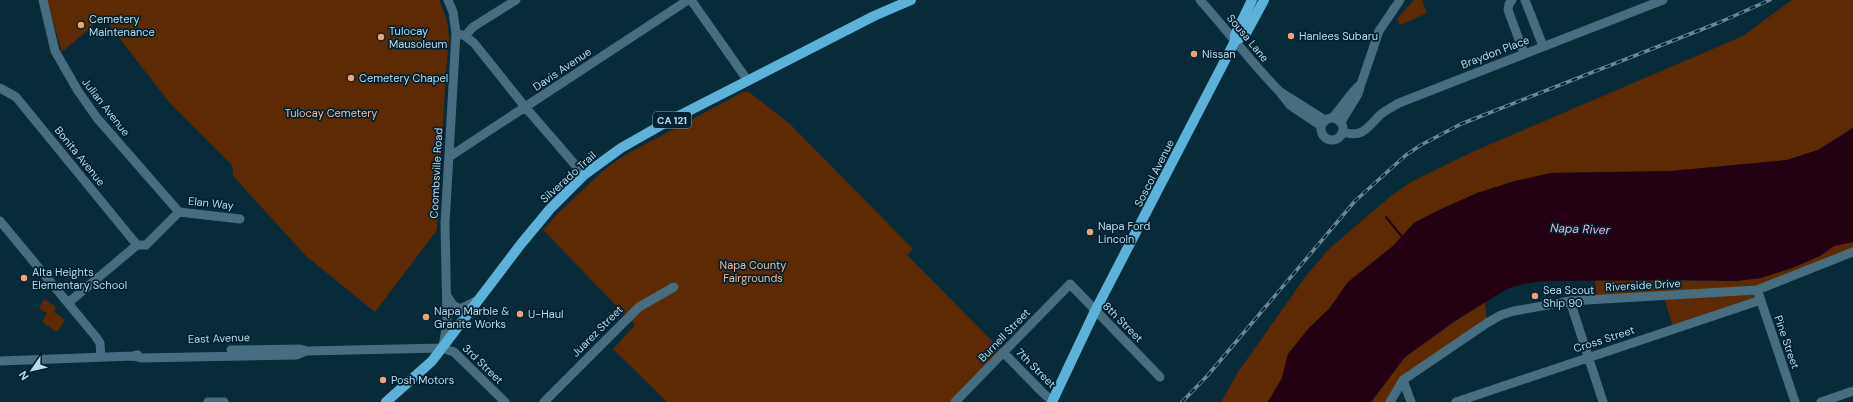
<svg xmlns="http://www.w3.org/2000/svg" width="1853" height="402" font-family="'DM Sans',sans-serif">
  <rect width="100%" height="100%" fill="#082b3a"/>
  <path fill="#5d2a03" d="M47,0H439L447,20L449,38L446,72L437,230L375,312L306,256L233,176L232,165L169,102L103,17L62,52Z
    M1414,0H1422L1427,13L1400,25L1397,19Z
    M1792,0H1853V128L1818,150L1787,160L1671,171L1551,173L1515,181L1477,193L1437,211L1414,223L1393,246L1348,282L1329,309L1309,328L1288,354L1282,378L1268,402H1221L1238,372L1306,276L1329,249L1391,196L1411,182L1472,152L1743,36Z
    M743,92H749L790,124L913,249L907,255L1003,352L955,402H667L613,349L635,325L543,230L557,214L606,168L625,155Z
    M1853,242V252L1758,290L1761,300L1674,329L1663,295L1597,299L1595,280L1736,281L1761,278L1792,268L1820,256L1834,246Z
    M44,299L56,307L54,312L65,320L57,332L42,322L47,313L39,309Z
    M1485,302L1487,323L1403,380L1390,402H1371L1405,357L1455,321Z"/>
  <path fill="#240013" d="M1853,128V242L1834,246L1820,256L1792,268L1761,278L1736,281L1681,280L1543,281L1524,284L1507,289L1455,321L1405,357L1371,402H1268L1282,378L1288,354L1309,328L1329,309L1348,282L1393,246L1414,223L1437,211L1477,193L1515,181L1551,173L1671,171L1787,160L1818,150Z"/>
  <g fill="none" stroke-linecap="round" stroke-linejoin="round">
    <path stroke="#240013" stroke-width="2" d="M1386,217L1403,238"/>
    <path stroke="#466d80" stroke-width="9" d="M43,0L55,51L78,91L97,118L179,212
      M691,0L748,81
      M1200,0C1227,30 1251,62 1279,91
      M1512,0L1509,4L1508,10L1524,53
      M1525,0L1543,46
      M456,33L465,36L474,43L526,108L584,175
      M465,36L473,27L516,0
      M1361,84L1379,31L1400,0
      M0,88L16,97L137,245
      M1321 129a11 11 0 1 1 22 0a11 11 0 1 1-22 0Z
      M1332,118C1343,107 1349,94 1361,84L1358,94L1341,122
      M1321,126L1290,105L1279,91L1325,120
      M1343,132C1363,138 1367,128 1380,115C1386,110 1392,107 1399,103L1663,0
      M449,157L688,0
      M179,212L240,219
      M0,221L96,337L100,343L101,357
      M1759,295L1795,402
      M447,296L453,305L460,309L476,301
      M1570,301L1603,402
      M68,303L137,245H146L179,212
      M443,347L447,322L445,224L456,33L453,12L448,0
      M231,350L299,349L304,350
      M1003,352L1042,392L1052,401
      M133,356L141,358L297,355L306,351L442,348L454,352L505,402
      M0,361L133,356L138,355
      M1403,380L1411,402
      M208,402H224
      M544,402L639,307L674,287
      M955,402L1070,284L1160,377
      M1390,402L1403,380L1487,323L1501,315L1514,311L1570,301L1757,290L1853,252
      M1456,402L1761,300
      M1821,402L1853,391"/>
    <path stroke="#5db2da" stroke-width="10" d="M1235,41L1245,35L1264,0
      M386,402L432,361L521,244L550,209L584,175L621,148L665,123L874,16L911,0
      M1052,402L1095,311L1235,41V35L1252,0"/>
    <defs>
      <path id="rail" d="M1182,402L1208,375L1355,201L1406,155L1421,145L1461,124L1718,23L1770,0"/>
    </defs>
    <use href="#rail" stroke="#688999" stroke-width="3.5"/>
    <use href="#rail" stroke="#002130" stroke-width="2" stroke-dasharray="6" stroke-linecap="butt"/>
  </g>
  <g fill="#efa377" stroke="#002130" stroke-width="1.5">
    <circle cx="81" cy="25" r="4"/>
    <circle cx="1291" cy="36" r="4"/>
    <circle cx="381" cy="37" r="4"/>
    <circle cx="1194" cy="54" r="4"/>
    <circle cx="351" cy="78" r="4"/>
    <circle cx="1090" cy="232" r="4"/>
    <circle cx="24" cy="278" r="4"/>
    <circle cx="1535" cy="296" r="4"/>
    <circle cx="520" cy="314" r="4"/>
    <circle cx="426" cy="317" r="4"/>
    <circle cx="383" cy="380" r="4"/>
  </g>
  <g text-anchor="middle" stroke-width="3.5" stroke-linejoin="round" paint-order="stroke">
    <rect fill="#002130" stroke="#82a2b2" stroke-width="1" x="653" y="112" width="38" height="16" rx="3"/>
    <g font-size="10" font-weight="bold" fill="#bad9e9">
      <text x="672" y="124">CA 121</text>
    </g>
    <g font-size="11" fill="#bad9e9" stroke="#002130" text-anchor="start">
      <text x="89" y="23">Cemetery<tspan x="89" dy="13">Maintenance</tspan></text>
      <text x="389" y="35">Tulocay<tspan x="389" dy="13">Mausoleum</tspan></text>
      <text x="1299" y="40">Hanlees Subaru</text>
      <text x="1202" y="58">Nissan</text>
      <text x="359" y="82">Cemetery Chapel</text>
      <text x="1098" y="230">Napa Ford<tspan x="1098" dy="13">Lincoln</tspan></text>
      <text x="32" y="276">Alta Heights<tspan x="32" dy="13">Elementary School</tspan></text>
      <text x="1543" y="294">Sea Scout<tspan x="1543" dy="13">Ship 90</tspan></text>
      <text x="434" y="315">Napa Marble &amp;<tspan x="434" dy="13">Granite Works</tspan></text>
      <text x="528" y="318">U-Haul</text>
      <text x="391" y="384">Posh Motors</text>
    </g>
    <g font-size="11" fill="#bad9e9" stroke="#002130">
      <text transform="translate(1248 38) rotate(50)" y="4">Sousa Lane</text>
      <text transform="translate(1495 52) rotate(-21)" y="4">Braydon Place</text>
      <text transform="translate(562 69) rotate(-34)" y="4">Davis Avenue</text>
      <text transform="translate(106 107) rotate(52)" y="4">Julian Avenue</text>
      <text transform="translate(80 156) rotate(51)" y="4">Bonita Avenue</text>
      <text transform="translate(436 173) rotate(-87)" y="4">Coombsville Road</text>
      <text transform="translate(1154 173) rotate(-63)" y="4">Soscol Avenue</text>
      <text transform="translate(568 177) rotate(-42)" y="4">Silverado Trail</text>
      <text transform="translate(211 203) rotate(6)" y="4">Elan Way</text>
      <text transform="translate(1643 285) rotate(-3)" y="4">Riverside Drive</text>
      <text transform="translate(1123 322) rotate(45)" y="4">8th Street</text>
      <text transform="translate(597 331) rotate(-45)" y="4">Juarez Street</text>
      <text transform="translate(1004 335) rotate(-46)" y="4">Burnell Street</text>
      <text transform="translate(219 338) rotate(-2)" y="4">East Avenue</text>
      <text transform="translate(1604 339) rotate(-18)" y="4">Cross Street</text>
      <text transform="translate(1787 342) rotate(71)" y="4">Pine Street</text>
      <text transform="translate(483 364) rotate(44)" y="4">3rd Street</text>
      <text transform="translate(1036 368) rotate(45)" y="4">7th Street</text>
    </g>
    <g font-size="11" fill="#f9b994" stroke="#002130">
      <text x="331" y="117">Tulocay Cemetery</text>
      <text x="753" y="269">Napa County<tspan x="753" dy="13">Fairgrounds</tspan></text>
    </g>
    <g font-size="12" font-style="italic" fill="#f9b4d3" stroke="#002130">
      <text transform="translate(1580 229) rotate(2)" y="4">Napa River</text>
    </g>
  </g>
  <g transform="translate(32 370) rotate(236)" stroke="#002130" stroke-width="3" paint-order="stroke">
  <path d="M0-3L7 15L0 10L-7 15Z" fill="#bad9e9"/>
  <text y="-6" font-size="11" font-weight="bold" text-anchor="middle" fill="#bad9e9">N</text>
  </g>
</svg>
